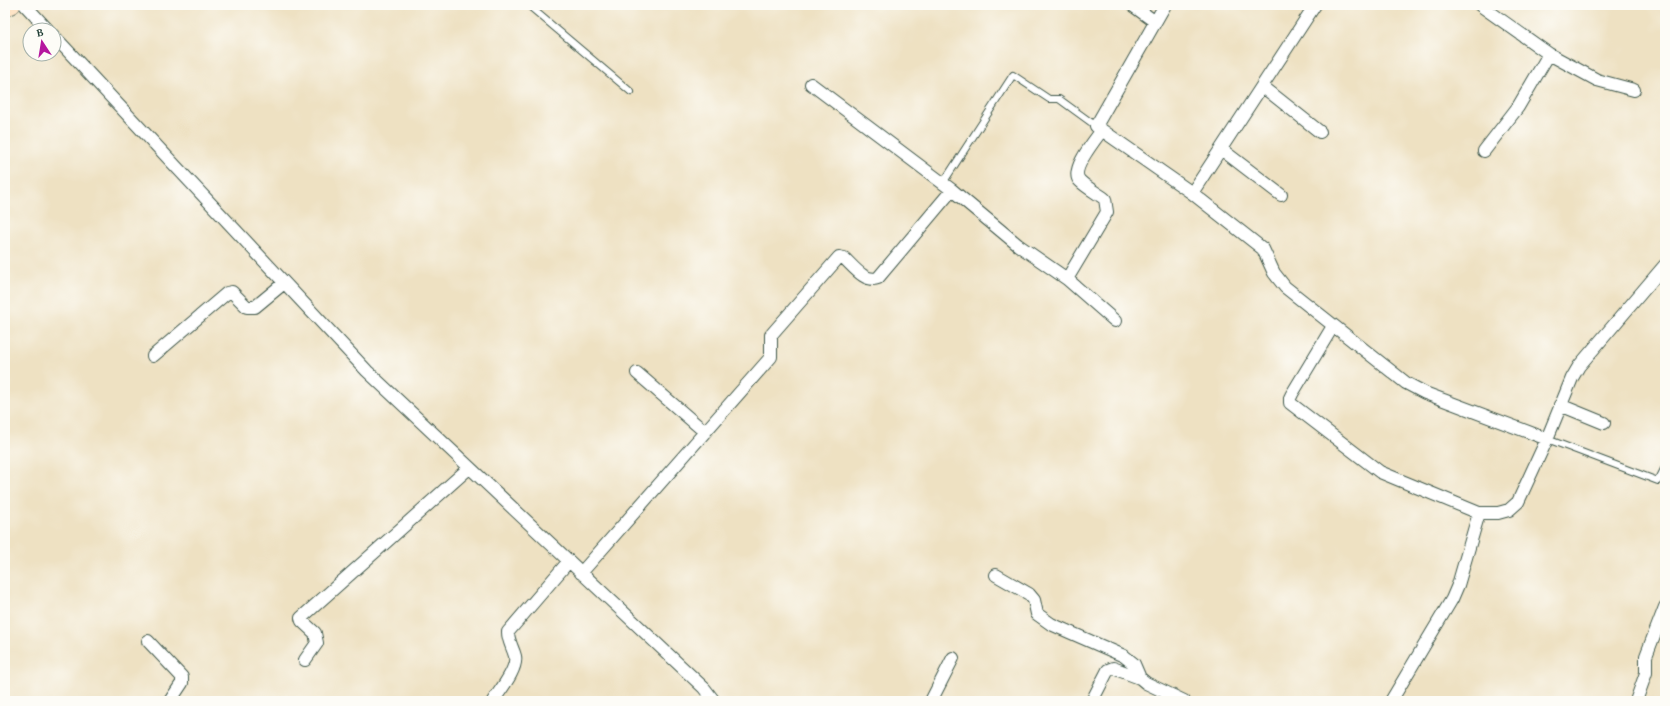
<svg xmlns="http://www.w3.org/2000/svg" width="1670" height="706" font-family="'Gentium Book Plus',serif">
  <rect width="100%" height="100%" fill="#fdfcf7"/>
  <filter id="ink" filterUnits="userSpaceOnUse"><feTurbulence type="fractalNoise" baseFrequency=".025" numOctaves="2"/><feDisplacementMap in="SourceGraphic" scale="8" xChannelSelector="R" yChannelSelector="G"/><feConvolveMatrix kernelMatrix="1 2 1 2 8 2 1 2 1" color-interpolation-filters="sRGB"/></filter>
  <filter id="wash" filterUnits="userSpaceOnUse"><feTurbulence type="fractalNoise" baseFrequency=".012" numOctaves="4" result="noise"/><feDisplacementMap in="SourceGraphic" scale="16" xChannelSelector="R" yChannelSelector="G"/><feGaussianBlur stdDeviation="0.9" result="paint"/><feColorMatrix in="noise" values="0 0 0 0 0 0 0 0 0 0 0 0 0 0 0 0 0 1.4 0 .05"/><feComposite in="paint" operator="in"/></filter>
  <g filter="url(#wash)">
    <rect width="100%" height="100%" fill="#eee1c2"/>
  </g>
  <g filter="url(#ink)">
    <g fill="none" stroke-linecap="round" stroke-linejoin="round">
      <defs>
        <path id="service" d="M528,5L631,92
          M943,183L1013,75L1049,99H1059L1096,126
          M1547,439L1658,481L1665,467"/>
        <path id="minor" d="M25,5L48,30
          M1132,5L1154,21
          M1165,5L1096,126L1192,193L1263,249L1274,273L1285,287L1406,383L1425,393L1547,439
          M1480,5L1549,54L1597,80L1634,90
          M54,36L367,371L704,688L714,701
          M1262,86L1320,132
          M1221,149L1281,195
          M1484,151L1518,107L1549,54
          M952,190L1018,245L1067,279L1115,321
          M1192,193L1315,5
          M1067,279L1107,212L1105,199C1097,193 1087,188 1080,181C1069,171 1095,140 1102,130
          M1333,326L1292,394L1290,398V403L1380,472L1479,513H1498L1509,510L1518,502L1547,439L1572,378L1579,366L1665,265
          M153,356L227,293L232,292L247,307H255L284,283
          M637,373L705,432
          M1560,405L1604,423
          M581,573L771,357V335L839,257L844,258C853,266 865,283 878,278L952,190L811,84
          M996,575L1029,594L1034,600L1037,614L1051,624L1124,656L1134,664L1140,678L1146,683L1184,701
          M148,641L182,677V683L170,701
          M305,660L317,643L315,633L302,621L301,618L469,468
          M493,701C500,690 518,669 515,656C513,648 508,641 508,632L569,561
          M931,701L953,658
          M1092,701L1108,670L1113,668L1140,678
          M1391,701L1452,599L1458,585L1479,513
          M1636,701L1646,673V656L1665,607"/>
        <path id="secondary" d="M5,8L12,5"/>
      </defs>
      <use href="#service" stroke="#3e5649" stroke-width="8"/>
      <use href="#minor" stroke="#3e5649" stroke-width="14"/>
      <use href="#secondary" stroke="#3e5649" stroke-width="18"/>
      <use href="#service" stroke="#fff" stroke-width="6"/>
      <use href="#minor" stroke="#fff" stroke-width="12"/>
      <use href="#secondary" stroke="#fee4c6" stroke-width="17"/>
    </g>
  </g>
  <rect width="1670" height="706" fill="none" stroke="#fdfcf7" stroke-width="20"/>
  <g transform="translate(42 42) rotate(348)"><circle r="19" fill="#fdfcf7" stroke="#a4b0a9"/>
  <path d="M0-3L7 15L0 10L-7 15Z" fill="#b5179e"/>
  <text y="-6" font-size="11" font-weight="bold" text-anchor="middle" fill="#1f3d34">B</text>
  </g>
</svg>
